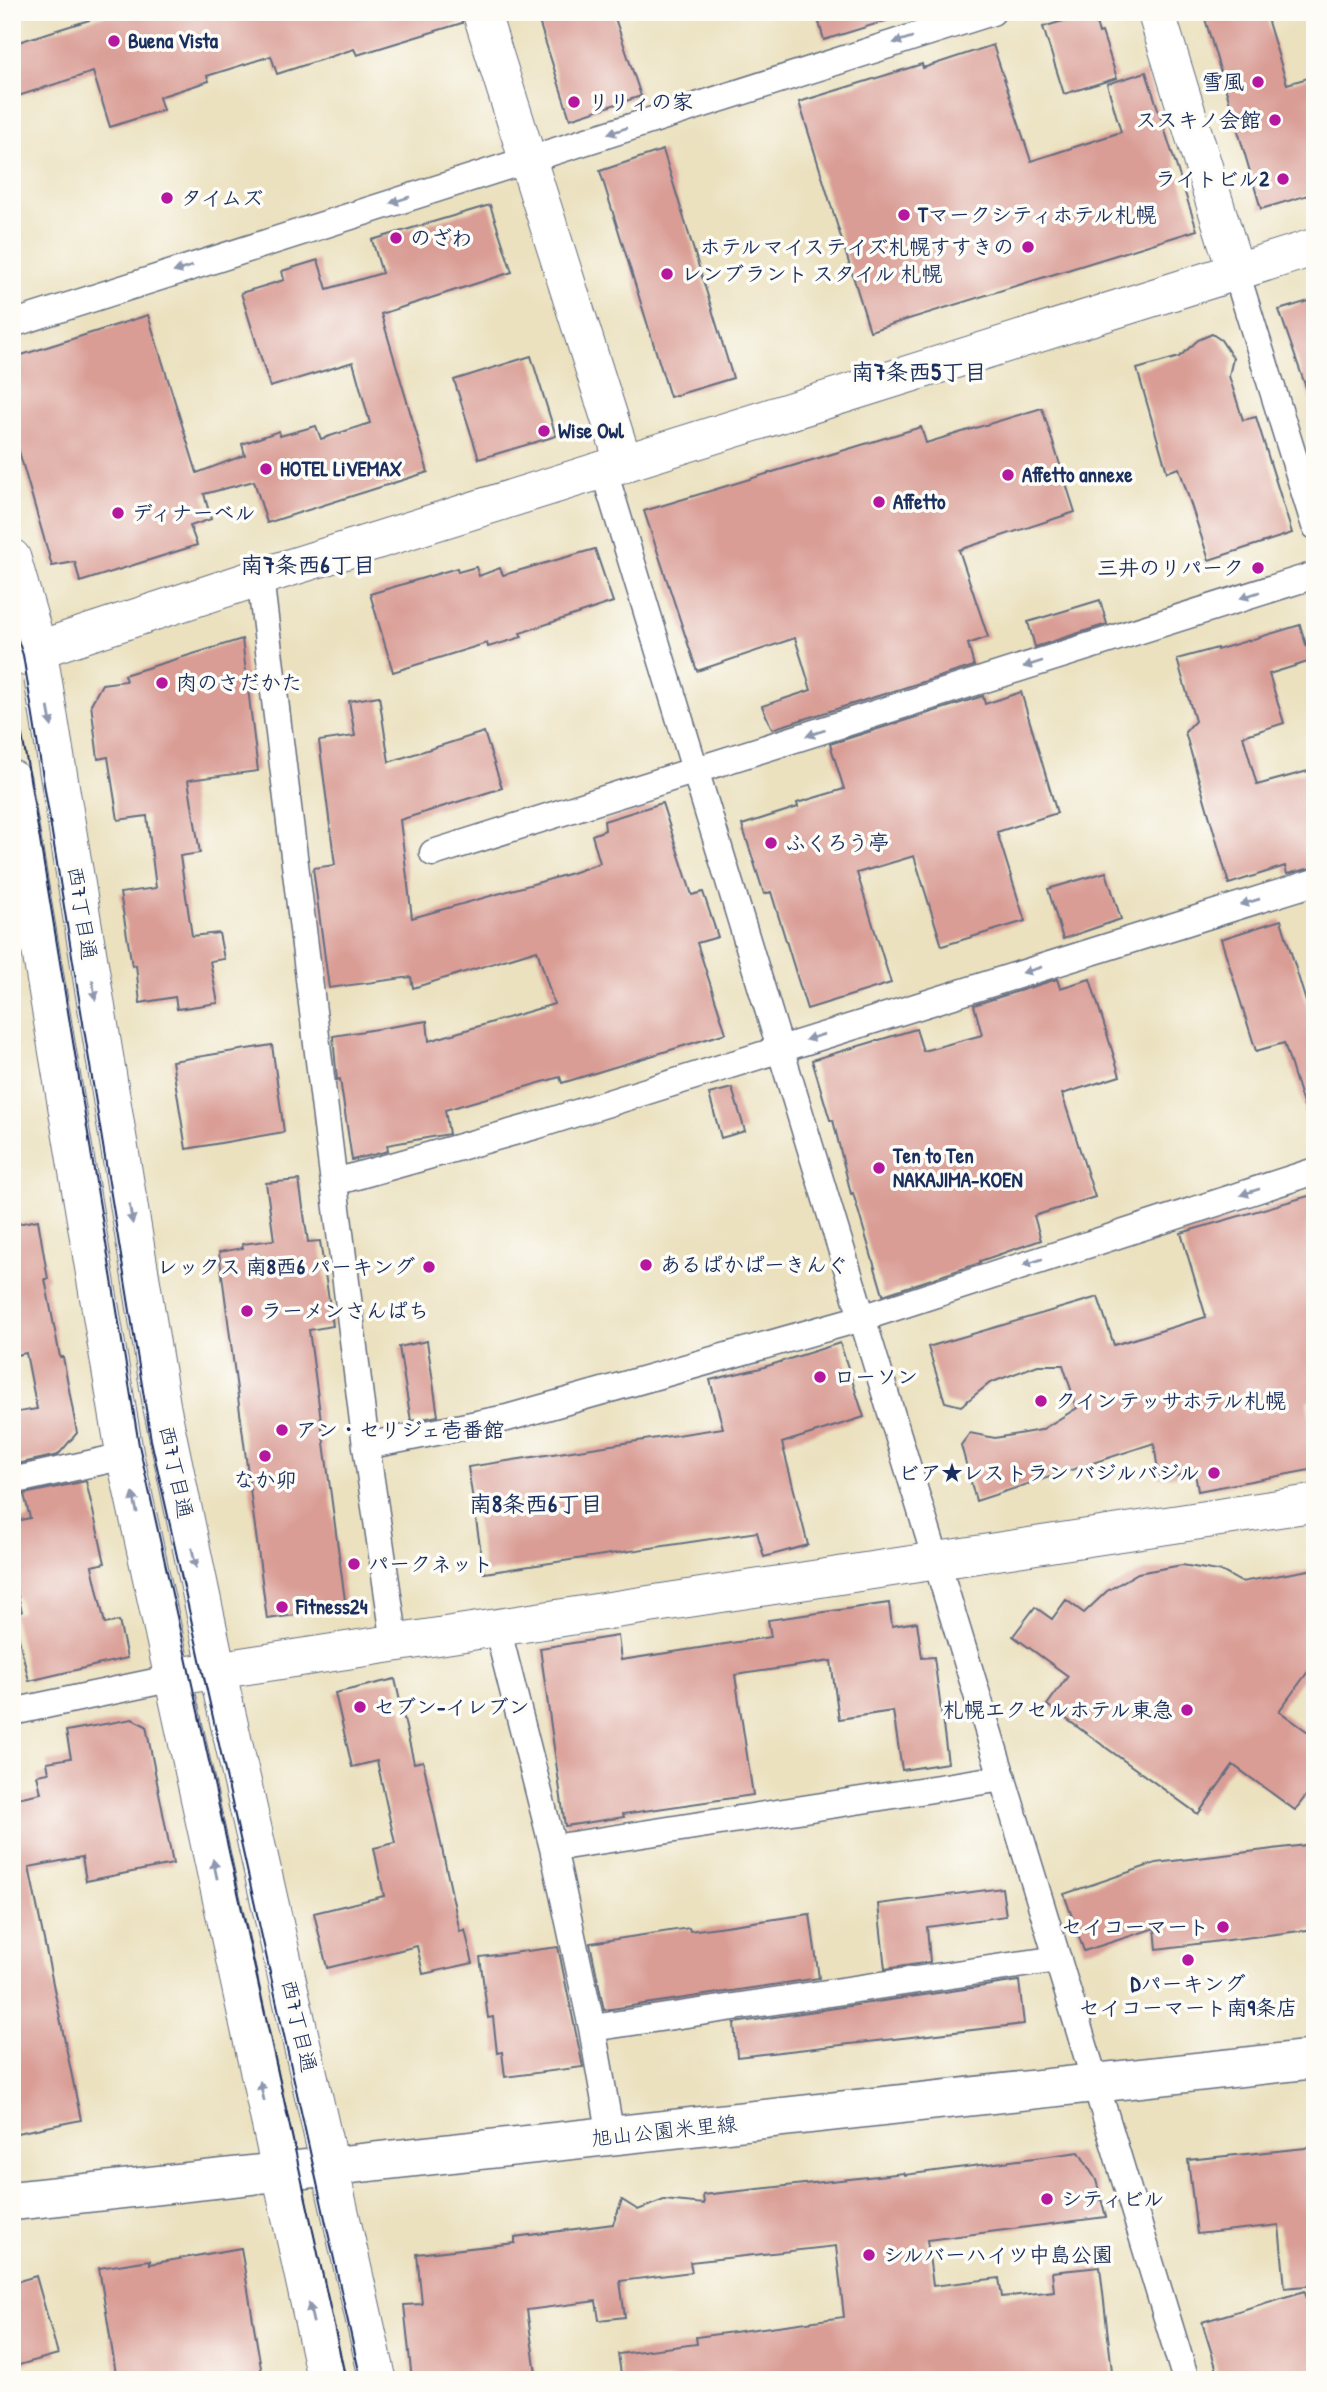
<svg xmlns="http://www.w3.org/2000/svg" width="1327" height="2392" font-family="'Patrick Hand','Klee One',sans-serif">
  <rect width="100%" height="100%" fill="#fdfcf7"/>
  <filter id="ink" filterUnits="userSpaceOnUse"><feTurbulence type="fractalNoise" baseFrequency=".0143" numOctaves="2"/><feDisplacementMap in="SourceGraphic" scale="14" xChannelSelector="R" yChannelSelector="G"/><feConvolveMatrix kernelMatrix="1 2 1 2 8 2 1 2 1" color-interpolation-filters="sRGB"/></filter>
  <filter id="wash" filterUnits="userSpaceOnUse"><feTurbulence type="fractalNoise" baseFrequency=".00686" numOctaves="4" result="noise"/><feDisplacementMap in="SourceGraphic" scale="28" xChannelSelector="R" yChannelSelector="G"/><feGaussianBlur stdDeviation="1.57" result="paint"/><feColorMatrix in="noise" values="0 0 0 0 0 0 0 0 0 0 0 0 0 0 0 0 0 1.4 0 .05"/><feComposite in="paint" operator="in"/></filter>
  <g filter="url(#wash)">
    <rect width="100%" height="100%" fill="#ebe1bf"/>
    <g id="blocks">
      <path fill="#d99d95" d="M115,12H461L462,23L357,55L354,49L277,74L271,56L207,76L209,81L159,97L163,110L110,127L93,72L12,98V44Z
        M536,12H613L641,96L570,119Z
        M816,12H894L895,18L824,40Z
        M1093,12L1099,33L1102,32L1117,78L1064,94L1043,27Z
        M1203,12H1265L1287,84L1315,76V193L1261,209Z
        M993,45L1031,161L1121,132L1107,84L1146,72L1197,230L870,331L799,102L922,64L923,68Z
        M663,150L733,378L670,397L600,171Z
        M490,205L512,272L381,314L428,472L267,523L254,481L204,494L211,519L190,526L197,545L80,582L75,562L52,566L12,427V358L148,315L197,473L245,455L242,444L279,431L280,436L316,426L321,439L370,423L353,362L270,387L241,293L284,280L282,271L318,260L327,289L382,273L372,240Z
        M1315,299V401L1311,402L1279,310Z
        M1212,334L1221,340L1233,358L1229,376L1243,420L1256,417L1292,533L1209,560L1179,468L1167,472L1137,369L1179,357L1198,340Z
        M531,356L556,436L479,459L454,380Z
        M1042,408L1075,512L959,550L988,637L968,644L974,666L772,729L762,706L811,690L795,638L697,671L644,511L921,427L926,443Z
        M595,549L613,602L520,633L522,637L488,647L487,643L393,672L370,594L457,568L458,572L476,567L479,576L500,568L503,575Z
        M1100,600L1107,624L1035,647L1028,622Z
        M1300,625L1311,661L1269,674L1284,723L1243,736L1257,785L1315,769V867L1287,874L1285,866L1229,884L1185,732L1195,721L1177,659L1217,648V650Z
        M242,639L258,771L188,780L200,853L180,856L192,936L219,933L224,959L210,961L218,1003L177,1009L175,997L140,1003L136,965L132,966L120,893L156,888L147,816L118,820L108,757L98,759L91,704L102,684L126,681L124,675Z
        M1021,692L1057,813L997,832L1025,921L942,946L914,856L857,873L891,983L807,1009L771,892L764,894L742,825L798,807L797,803L844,789L830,744L983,696L985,704Z
        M379,696L389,762L484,732L502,788L400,820L412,918L572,873L600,863L592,835L605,830L604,821L662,803L692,895L703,892L718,937L697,943L726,1033L562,1083L560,1077L445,1110L449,1134L387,1145L388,1151L352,1160L340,1079L337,1080L333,1036L427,1021L429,1041L554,1004L537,950L413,988L411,977L329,988L313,868L335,865L319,741L355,736L349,701Z
        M1106,872L1121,919L1063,939L1048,889Z
        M1281,920L1315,1031V1122L1309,1123L1284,1043L1256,1051L1221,939Z
        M1057,979L1060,988L1090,979L1120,1076L1062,1094L1095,1197L1034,1216L1041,1240L980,1261V1263L883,1295L853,1193L851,1194L833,1120H830L812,1060L916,1029L923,1051L982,1035L974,1005Z
        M272,1045L284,1132L186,1149L172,1061Z
        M732,1088L745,1131L721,1138L709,1094Z
        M299,1180L308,1242L320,1241L333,1326L309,1330L346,1608L267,1619L219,1252L243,1248L242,1244L274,1240L266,1183Z
        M1315,1194V1400L1307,1401L1315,1446V1469L1198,1491L1195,1473L1159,1478L1154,1443L976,1501L961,1445L970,1433L995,1438L1041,1430L1077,1408L1063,1365H1038L990,1383L961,1406L945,1402L928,1347L1098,1297L1114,1345L1206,1317L1181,1233Z
        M38,1220L48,1279H45L60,1357H63L77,1433L58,1455L17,1464L16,1460H12V1413L37,1409L26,1353L12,1356V1225Z
        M427,1341L438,1416L411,1421L399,1347Z
        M840,1343L864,1417L782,1443L808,1545L764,1557L757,1532L484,1573L468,1467L723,1428L710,1380L761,1368Z
        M86,1481L105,1563L92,1566L105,1624L119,1621L127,1658L29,1681L13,1614L22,1612L12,1572V1522L30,1518L24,1494Z
        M1182,1565L1223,1572L1241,1582L1315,1569V1662L1279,1711L1315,1737V1784L1295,1810L1233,1765L1198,1814L1047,1705L1068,1676L1013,1636L1035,1607L1052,1619L1066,1600L1084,1613L1107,1591L1138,1573Z
        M889,1603L892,1626L917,1622L922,1658L934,1657L948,1763L902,1770L893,1711L839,1719L831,1661L735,1675L753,1795L623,1814L624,1817L565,1826L540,1648L618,1636L621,1660L771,1637L768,1620Z
        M395,1679L414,1763L423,1761L460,1932L465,1930L473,1963L423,1974L417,1946L327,1968L314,1913L384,1896L374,1848L395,1843L377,1761L352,1767L335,1693Z
        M132,1719L146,1726L173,1864L86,1881L82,1857L29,1867L81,2120L12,2134V1799L41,1793L37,1775L49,1773L47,1762L71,1758L66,1731Z
        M1315,1844V1929L1157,1949L1155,1928L1084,1951L1064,1894L1156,1863Z
        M1002,1888L1006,1916L927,1927L930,1962L885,1969L878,1904Z
        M810,1914L819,1978L604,2010L590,1943L689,1928L690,1931Z
        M558,1947L583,2067L505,2077L502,2052L497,2053L493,2017L488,2018L480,1957Z
        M1019,1981L1024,2024L737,2057L734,2023Z
        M1315,2147V2285L1285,2288L1279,2225L1197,2234L1188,2160Z
        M1079,2152L1096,2180L1106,2217L927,2240L933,2286L999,2278L1002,2297L1054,2291L1052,2272L1100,2267L1113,2380H622L618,2354L697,2344L696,2337L844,2317L836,2246L690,2262L692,2272L620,2281L625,2317L599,2320L596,2301L527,2310L537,2380H412L404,2305L422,2304L417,2254L515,2243V2237L613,2224L622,2200L638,2210L664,2200L704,2204L703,2195L904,2173L905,2175Z
        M241,2248L263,2380H117L99,2268L150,2260V2264Z
        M36,2276L58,2354L12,2367V2283Z
        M1305,2291L1315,2329V2380H1220L1202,2322Z"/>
    </g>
  </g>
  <g filter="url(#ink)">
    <use href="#blocks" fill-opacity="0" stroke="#646d80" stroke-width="2"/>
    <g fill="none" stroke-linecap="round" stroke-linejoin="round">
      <defs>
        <path id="street" d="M1236,272L1315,526
          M12,324L992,12
          M604,471L1186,2380
          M260,577L366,1446L395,1643
          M433,853L1315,575
          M335,1182L535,1126L1315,882
          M366,1446L507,1418L862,1318L1315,1171
          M12,1481L125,1456
          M497,1627L553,1848L592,2028L611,2136
          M12,1712L174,1678
          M553,1848L1003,1778
          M592,2028L1058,1959"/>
        <path id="secondary" d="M481,12L624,464
          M1156,12L1236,272
          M12,558L38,649L162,1408L217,1670L378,2380
          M12,658L260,577L1315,247
          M12,779L125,1456L326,2380
          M192,1674L1315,1503"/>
        <path id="primary" d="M12,2201L1315,2059"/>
      </defs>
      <use href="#street" stroke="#646d80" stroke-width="29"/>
      <use href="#secondary" stroke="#646d80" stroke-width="39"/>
      <use href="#primary" stroke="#646d80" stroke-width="41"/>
      <use href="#street" stroke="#fff" stroke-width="26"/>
      <use href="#secondary" stroke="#fff" stroke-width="37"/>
      <use href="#primary" stroke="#fff" stroke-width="38"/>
      <path stroke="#1b2f5e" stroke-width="2" d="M12,622L23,655L151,1440L361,2380
        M12,682L29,773L139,1445L346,2380"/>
    </g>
    <defs><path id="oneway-solid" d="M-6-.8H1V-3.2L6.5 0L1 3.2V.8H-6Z" transform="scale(1.75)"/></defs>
    <g fill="#8d97ae">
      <use href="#oneway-solid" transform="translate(903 40) rotate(162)"/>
      <use href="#oneway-solid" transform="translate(617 131) rotate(162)"/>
      <use href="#oneway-solid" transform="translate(400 200) rotate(162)"/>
      <use href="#oneway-solid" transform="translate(183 269) rotate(162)"/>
      <use href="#oneway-solid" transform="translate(1250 595) rotate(162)"/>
      <use href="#oneway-solid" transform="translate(1033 664) rotate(162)"/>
      <use href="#oneway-solid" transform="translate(50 717) rotate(80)"/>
      <use href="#oneway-solid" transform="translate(816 733) rotate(162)"/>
      <use href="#oneway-solid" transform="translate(1250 902) rotate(163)"/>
      <use href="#oneway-solid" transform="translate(1032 970) rotate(163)"/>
      <use href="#oneway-solid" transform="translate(94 990) rotate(81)"/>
      <use href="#oneway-solid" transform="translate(815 1037) rotate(163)"/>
      <use href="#oneway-solid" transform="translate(1250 1192) rotate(162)"/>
      <use href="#oneway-solid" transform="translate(131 1214) rotate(81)"/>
      <use href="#oneway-solid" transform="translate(1033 1262) rotate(162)"/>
      <use href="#oneway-solid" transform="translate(135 1503) rotate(-102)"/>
      <use href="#oneway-solid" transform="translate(194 1558) rotate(78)"/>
      <use href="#oneway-solid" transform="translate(215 1869) rotate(-102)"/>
      <use href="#oneway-solid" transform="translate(262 2091) rotate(-102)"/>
      <use href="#oneway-solid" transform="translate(311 2313) rotate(-103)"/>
    </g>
  </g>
  <g fill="#b5179e" stroke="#fdfcf7" stroke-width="2.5">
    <circle cx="114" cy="41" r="7"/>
    <circle cx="1258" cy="82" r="7"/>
    <circle cx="574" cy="102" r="7"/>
    <circle cx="1275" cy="120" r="7"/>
    <circle cx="1283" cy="179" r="7"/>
    <circle cx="167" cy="198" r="7"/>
    <circle cx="904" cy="215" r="7"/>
    <circle cx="396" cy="238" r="7"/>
    <circle cx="1028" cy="247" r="7"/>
    <circle cx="667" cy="274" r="7"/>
    <circle cx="544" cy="431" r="7"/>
    <circle cx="266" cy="469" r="7"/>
    <circle cx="1008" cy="475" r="7"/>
    <circle cx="879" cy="502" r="7"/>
    <circle cx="118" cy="513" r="7"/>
    <circle cx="1258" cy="568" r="7"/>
    <circle cx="162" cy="683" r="7"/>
    <circle cx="771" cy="843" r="7"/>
    <circle cx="879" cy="1168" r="7"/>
    <circle cx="646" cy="1265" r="7"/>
    <circle cx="429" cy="1267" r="7"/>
    <circle cx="247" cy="1311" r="7"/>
    <circle cx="820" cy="1377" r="7"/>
    <circle cx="1041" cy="1401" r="7"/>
    <circle cx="282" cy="1430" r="7"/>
    <circle cx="265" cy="1456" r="7"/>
    <circle cx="1214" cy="1473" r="7"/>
    <circle cx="354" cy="1564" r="7"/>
    <circle cx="282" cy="1607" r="7"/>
    <circle cx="360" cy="1707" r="7"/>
    <circle cx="1187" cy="1710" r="7"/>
    <circle cx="1223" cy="1927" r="7"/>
    <circle cx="1188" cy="1960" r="7"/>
    <circle cx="1047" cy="2199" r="7"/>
    <circle cx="869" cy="2255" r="7"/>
  </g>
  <g text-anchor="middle" stroke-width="7" stroke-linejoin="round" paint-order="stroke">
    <g font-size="21" font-weight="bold" fill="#1b2f5e" stroke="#fdfcf7" text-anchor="start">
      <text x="128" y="48">Buena Vista</text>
      <text x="1244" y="89" text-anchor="end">雪風</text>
      <text x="588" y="109">リリィの家</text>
      <text x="1261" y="127" text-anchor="end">ススキノ会館</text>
      <text x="1269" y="186" text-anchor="end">ライトビル2</text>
      <text x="181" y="205">タイムズ</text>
      <text x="918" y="222">Tマークシティホテル札幌</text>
      <text x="410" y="245">のざわ</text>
      <text x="1014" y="254" text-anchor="end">ホテルマイステイズ札幌すすきの</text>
      <text x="681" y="281">レンブラント スタイル 札幌</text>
      <text x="558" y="438">Wise Owl</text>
      <text x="280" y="476">HOTEL LiVEMAX</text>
      <text x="1022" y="482">Affetto annexe</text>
      <text x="893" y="509">Affetto</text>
      <text x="132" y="520">ディナーベル</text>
      <text x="1244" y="575" text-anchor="end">三井のリパーク</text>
      <text x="176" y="690">肉のさだかた</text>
      <text x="785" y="850">ふくろう亭</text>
      <text x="893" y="1163">Ten to Ten<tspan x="893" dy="24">NAKAJIMA-KOEN</tspan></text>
      <text x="660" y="1272">あるぱかぱーきんぐ</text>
      <text x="415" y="1274" text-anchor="end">レックス 南8西6 パーキング</text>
      <text x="261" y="1318">ラーメンさんぱち</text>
      <text x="834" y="1384">ローソン</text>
      <text x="1055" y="1408">クインテッサホテル札幌</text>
      <text x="296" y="1437">アン・セリジェ壱番館</text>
      <text x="1200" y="1480" text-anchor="end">ビア★レストラン バジルバジル</text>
      <text x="265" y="1487" text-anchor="middle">なか卯</text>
      <text x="368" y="1571">パークネット</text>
      <text x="296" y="1614">Fitness24</text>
      <text x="374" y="1714">セブン-イレブン</text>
      <text x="1173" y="1717" text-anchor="end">札幌エクセルホテル東急</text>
      <text x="1209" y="1934" text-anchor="end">セイコーマート</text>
      <text x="1188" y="1991" text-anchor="middle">Dパーキング<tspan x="1188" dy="24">セイコーマート南9条店</tspan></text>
      <text x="1061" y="2206">シティビル</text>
      <text x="883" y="2262">シルバーハイツ中島公園</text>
    </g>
    <g font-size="21" fill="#1b2f5e" stroke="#fdfcf7">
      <text transform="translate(82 913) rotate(81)" y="7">西7丁目通</text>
      <text transform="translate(176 1472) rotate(78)" y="7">西7丁目通</text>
      <text transform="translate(299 2026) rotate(77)" y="7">西7丁目通</text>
      <text transform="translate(664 2131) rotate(-6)" y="7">旭山公園米里線</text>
    </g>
    <g font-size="23" font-weight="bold" fill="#1b2f5e" stroke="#fdfcf7">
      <text x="919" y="380">南7条西5丁目</text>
      <text x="308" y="573">南7条西6丁目</text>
      <text x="536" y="1512">南8条西6丁目</text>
    </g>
  </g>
  <rect width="1327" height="2392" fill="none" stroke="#fdfcf7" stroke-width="42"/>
</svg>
